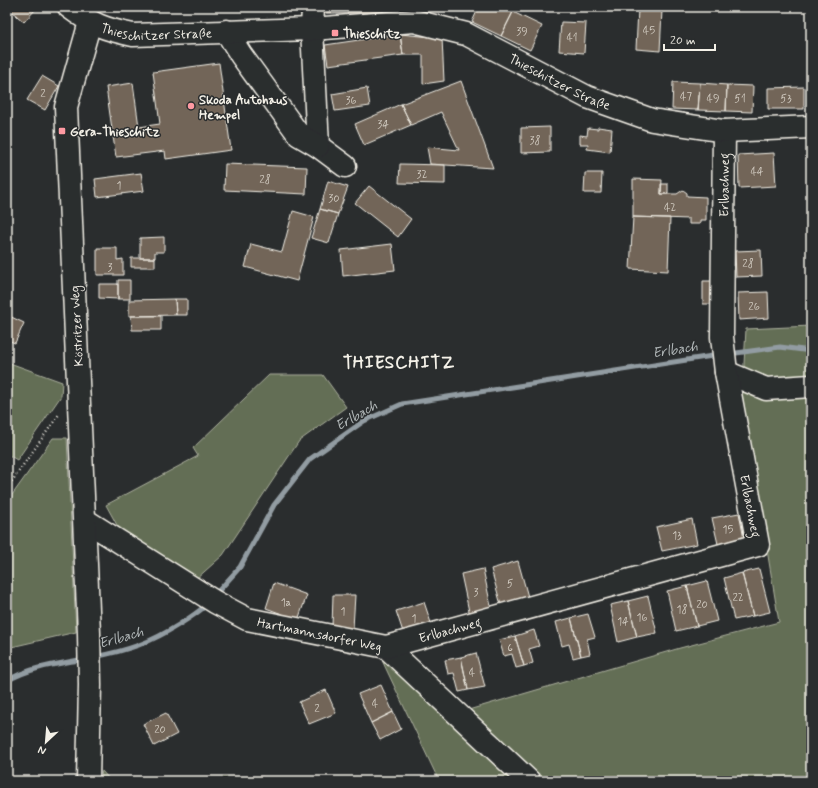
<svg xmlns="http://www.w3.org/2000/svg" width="818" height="788" font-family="Mynerve,sans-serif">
  <rect width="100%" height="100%" fill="#2a2d2e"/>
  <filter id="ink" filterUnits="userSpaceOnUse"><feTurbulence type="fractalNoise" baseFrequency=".025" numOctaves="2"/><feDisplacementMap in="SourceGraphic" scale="8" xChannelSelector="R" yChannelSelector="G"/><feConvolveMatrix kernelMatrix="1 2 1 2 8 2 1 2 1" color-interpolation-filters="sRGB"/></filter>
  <g filter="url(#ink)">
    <path fill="#636e55" stroke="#acb09e" d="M811,326V781H541L465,711L680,648L779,622L742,399L746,329Z
      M7,362L62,382L61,396L17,460L7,454Z
      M269,375H323L346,407L299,441L223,555L195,580L123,536L106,505L198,456L193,448Z
      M53,438H67L76,632L7,648V502Z
      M380,656L518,781H439Z
      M102,771L110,780L263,777L271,781H100Z"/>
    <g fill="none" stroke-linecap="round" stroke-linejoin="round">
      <path stroke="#929ca2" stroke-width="5" d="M729,354L780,347L811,351
        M214,596L240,567L274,505L310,459L364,421L402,404L719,355
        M94,657C129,650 150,643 180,624C190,617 200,612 208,603
        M7,681C30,667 58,664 84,659"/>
    </g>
    <path fill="#726558" stroke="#f4f1e8" d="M12,7H35L36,9L24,22L10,10Z
      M323,7H383V13H323Z
      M479,7H503L513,12L501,36L472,22Z
      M603,7H628V11L602,9Z
      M638,9L662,10L660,51L636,49Z
      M513,12L542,26L530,50L501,36Z
      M561,22L586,23L584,53L559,51Z
      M400,34L442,38L444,81L423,84V55H403Z
      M400,34L403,55L328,65L325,45Z
      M219,63L231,150L166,159L165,151L116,157L106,87L133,83L139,127L160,124L153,72Z
      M42,76L59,86L45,110L27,100Z
      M461,81L493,168L430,164L427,147L459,150L441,112L411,125L401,104Z
      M673,82L700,83L698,110L672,109Z
      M700,83L727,85L726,111L698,110Z
      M727,85L753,86L752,112L726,111Z
      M804,87V109H768V88Z
      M367,88L370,106L335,111L332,94Z
      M401,104L411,125L364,145L355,124Z
      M550,127V152L521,153V128Z
      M598,127L612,129L610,152L587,149L588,144H580V135L587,136L588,128L598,129Z
      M774,153L776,186L739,188L738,155Z
      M225,164L307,167L306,194L224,190Z
      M400,164L445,165V184L399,183Z
      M141,173L144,191L97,197L95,179Z
      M585,173H602L601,193H584Z
      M633,179L662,180L661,194H677L683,190L687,193V196L706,197V220H700V224H689V219L633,217Z
      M328,181L348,187L338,214L320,209Z
      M661,184H668V194H661Z
      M369,186L411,219L398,237L355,203Z
      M320,209L338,214L329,243L311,238Z
      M293,211L314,217L297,281L245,267L251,244L282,252Z
      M633,217L670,218L668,271L630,269Z
      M164,237V252H155V258H140V238Z
      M392,244L395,270L343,276L341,250Z
      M97,248H117V260L123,259V275H97Z
      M761,250L762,276L736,277L735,251Z
      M131,258H155V267H131Z
      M118,280H130V299H118Z
      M703,281H717V304H703Z
      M99,284H118V299L99,298Z
      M768,292L769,318L739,320L738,293Z
      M175,299L176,315L129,316V300Z
      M175,299H187V315H176Z
      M7,315L24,323L15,343L7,340Z
      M131,316H161V330H132Z
      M739,513L744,539L718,544L712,518Z
      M692,519L697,544L662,551L656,527Z
      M518,561L528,597L501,605L491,569Z
      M483,569L492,611L470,616L461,574Z
      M759,569L770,612L753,616L742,573Z
      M742,573L753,616L734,620L724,578Z
      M707,581L717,621L697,626L687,586Z
      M274,583L307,595L298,620L266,608Z
      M687,586L697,626L676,631L667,591Z
      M333,595H355L353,628L332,627Z
      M648,596L657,633L637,637L628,601Z
      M628,601L637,637L618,642L610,605Z
      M424,602L432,626L404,635L396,611Z
      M588,614L595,637L587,639L590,654L581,656L571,618Z
      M571,618L581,656L573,658L569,644L562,646L556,622Z
      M534,630L539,646L529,649L533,663L524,666L515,636Z
      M515,636L524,666L516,668L512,654L504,656L499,640Z
      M476,653L485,687L468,690L461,657Z
      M461,657L468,690L459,692L454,673L448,674L445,660Z
      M381,685L393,712L371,723L358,694Z
      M326,690L336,713L309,724L299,702Z
      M393,712L401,729L380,740L371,723Z
      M166,713L177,734L154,746L143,724Z"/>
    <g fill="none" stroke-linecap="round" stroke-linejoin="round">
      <defs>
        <g id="minor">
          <path d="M313,7L312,29L318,146L345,166"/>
          <path d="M226,31L241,55L299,135L318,146"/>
          <path d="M726,372L766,389L811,386"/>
          <path id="s1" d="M85,520L215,602L247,619L386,647L529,781"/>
          <path id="s2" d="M386,647L758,545L726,372L722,337L724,131"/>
        </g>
        <g id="major">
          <path id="s3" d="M69,7C93,25 104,29 133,35L312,29L414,21L466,34L587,97L652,120L724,131L811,127"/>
          <path d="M88,781L90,685L89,633L66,107L90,22"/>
        </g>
      </defs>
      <use href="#minor" stroke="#f4f1e8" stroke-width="25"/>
      <use href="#major" stroke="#f4f1e8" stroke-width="25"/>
      <path stroke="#f4f1e8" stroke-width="2.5" stroke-dasharray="1 3" stroke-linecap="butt" d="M7,488L60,413"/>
      <use href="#minor" stroke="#2a2d2e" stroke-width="22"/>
      <use href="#major" stroke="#2a2d2e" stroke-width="22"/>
    </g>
  </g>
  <g fill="#ff9aa2" stroke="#2a2d2e" stroke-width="1.5">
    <rect x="331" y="29" width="8" height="8" rx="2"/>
    <circle cx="191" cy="106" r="4"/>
    <rect x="58" y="127" width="8" height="8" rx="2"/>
  </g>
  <g text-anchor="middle" stroke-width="3" stroke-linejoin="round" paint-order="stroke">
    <g font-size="11" fill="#d4cec4">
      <text x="649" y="34">45</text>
      <text x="522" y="35">39</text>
      <text x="572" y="41">41</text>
      <text x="43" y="97">2</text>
      <text x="686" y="100">47</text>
      <text x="713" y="102">49</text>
      <text x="740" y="102">51</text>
      <text x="786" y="102">53</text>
      <text x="351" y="104">36</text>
      <text x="383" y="128">34</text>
      <text x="535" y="144">38</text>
      <text x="757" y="175">44</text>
      <text x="422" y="178">32</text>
      <text x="265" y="183">28</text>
      <text x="119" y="189">1</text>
      <text x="334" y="202">30</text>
      <text x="670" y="211">42</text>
      <text x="748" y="267">28</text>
      <text x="110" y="271">3</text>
      <text x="754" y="310">26</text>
      <text x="728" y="533">15</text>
      <text x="677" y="539">13</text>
      <text x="510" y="587">5</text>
      <text x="476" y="596">3</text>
      <text x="738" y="601">22</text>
      <text x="286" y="606">1a</text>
      <text x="702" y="608">20</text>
      <text x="682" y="613">18</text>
      <text x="343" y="615">1</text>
      <text x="642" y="621">16</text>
      <text x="414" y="622">1</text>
      <text x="623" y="625">14</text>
      <text x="510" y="651">6</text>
      <text x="472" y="676">4</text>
      <text x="375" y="707">4</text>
      <text x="317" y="712">2</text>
      <text x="160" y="733">20</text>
    </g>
    <g font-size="13" fill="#f4f1e8" stroke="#2a2d2e">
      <text dy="5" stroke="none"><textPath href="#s3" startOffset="94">Thieschitzer Straße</textPath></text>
      <text dy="5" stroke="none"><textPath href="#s3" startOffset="511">Thieschitzer Straße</textPath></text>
      <text dy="5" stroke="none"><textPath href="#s2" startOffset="749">Erlbachweg</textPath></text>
      <text transform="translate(76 326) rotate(-93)" y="5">Köstritzer Weg</text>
      <text transform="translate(751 506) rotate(79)" y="5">Erlbachweg</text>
      <text dy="5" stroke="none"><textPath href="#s2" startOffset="66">Erlbachweg</textPath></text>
      <text dy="5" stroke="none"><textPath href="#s1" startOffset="264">Hartmannsdorfer Weg</textPath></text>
    </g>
    <g font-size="13" font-weight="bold" fill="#f4f1e8" stroke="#2a2d2e" text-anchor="start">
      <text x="343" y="38">Thieschitz</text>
      <text x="199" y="104">Skoda Autohaus<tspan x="199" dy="15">Hempel</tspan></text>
      <text x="70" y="136">Gera-Thieschitz</text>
    </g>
    <g font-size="14" font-style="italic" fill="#b2b8b9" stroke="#2a2d2e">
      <text transform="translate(675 349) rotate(-9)" y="5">Erlbach</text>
      <text transform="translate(356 415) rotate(-30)" y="5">Erlbach</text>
      <text transform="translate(121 637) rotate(-16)" y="5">Erlbach</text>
    </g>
    <g font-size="17" font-weight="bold" letter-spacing="1" fill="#f4f1e8" stroke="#2a2d2e">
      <text x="399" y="368">THIESCHITZ</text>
    </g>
  </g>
  <rect width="818" height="788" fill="none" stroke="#2a2d2e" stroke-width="24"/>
  <rect x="12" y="12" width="794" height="764" fill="none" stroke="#f4f1e8" stroke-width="1.5" filter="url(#ink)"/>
  <g transform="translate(46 742) rotate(206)" stroke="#2a2d2e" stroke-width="3" paint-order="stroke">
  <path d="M0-3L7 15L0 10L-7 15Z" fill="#f4f1e8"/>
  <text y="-6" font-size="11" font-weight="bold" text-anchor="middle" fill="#f4f1e8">N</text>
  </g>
  <path d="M664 44v6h51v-6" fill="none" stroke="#f4f1e8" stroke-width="2"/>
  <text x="670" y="44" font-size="12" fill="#f4f1e8" stroke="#2a2d2e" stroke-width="3" paint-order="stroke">20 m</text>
</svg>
